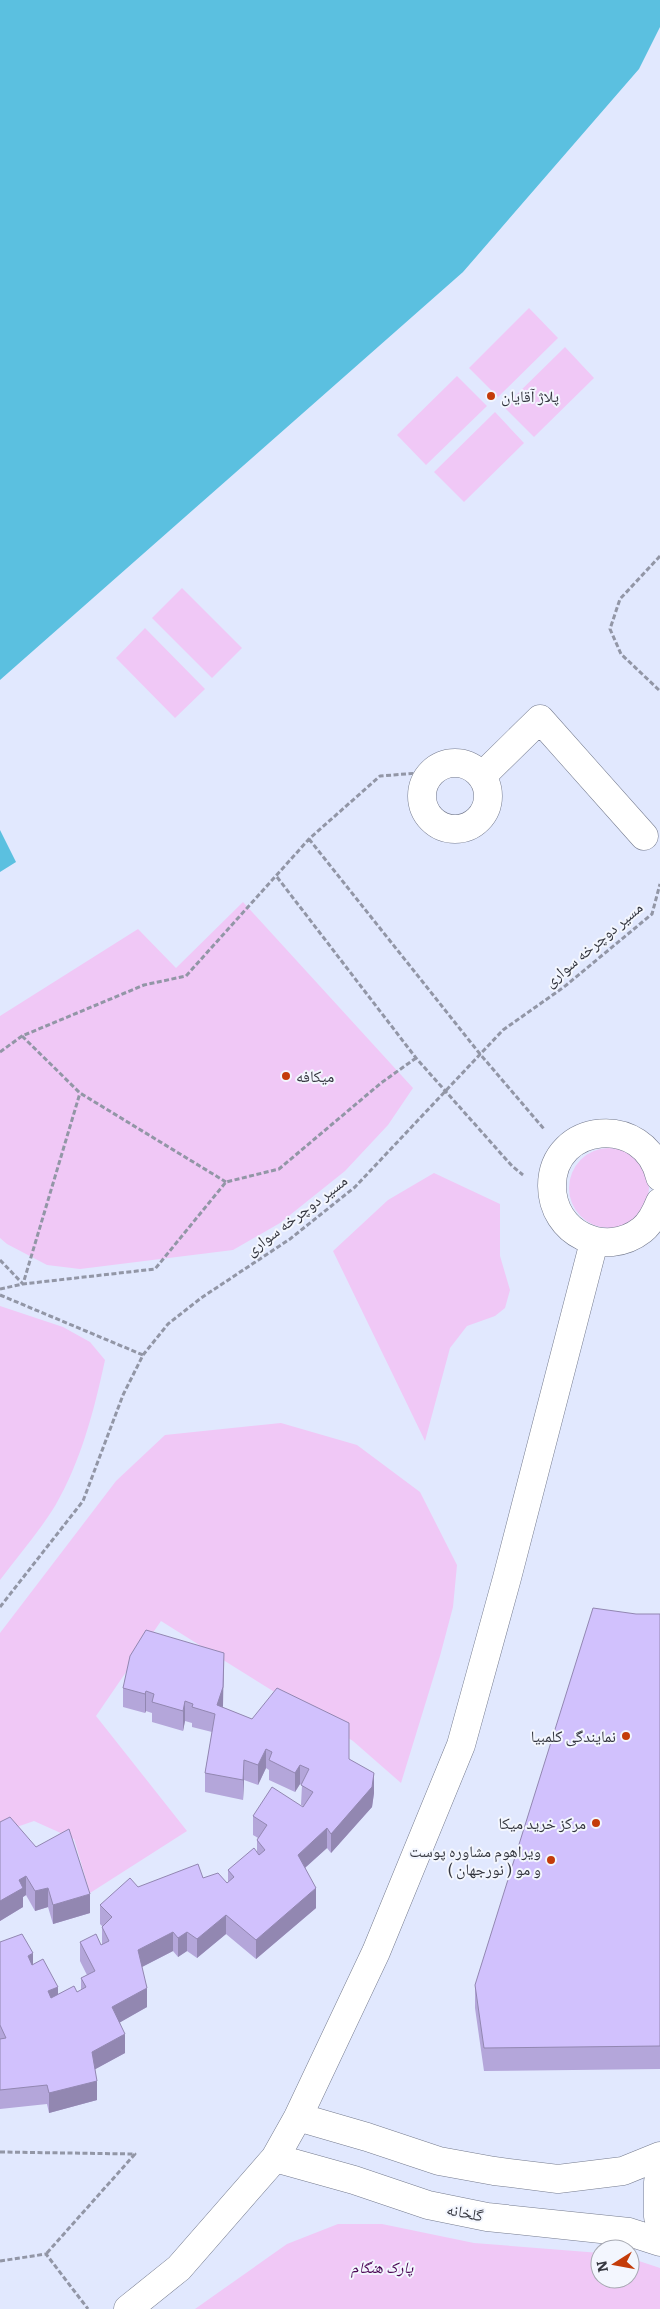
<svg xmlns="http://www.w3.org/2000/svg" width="660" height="2309" font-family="Literata,'Noto Naskh Arabic',serif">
  <rect width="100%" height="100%" fill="#e1e8fe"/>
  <path fill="#f0c8f6" d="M529,308L558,338L498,397L469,368Z
    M565,347L594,378L534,437L504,407Z
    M457,376L487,406L426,465L397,435Z
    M495,412L524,443L464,502L434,472Z
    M182,588L242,648L212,678L152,618Z
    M145,628L205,689L175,718L116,658Z
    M243,902L413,1088L388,1125L345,1171L280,1223L233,1250L80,1269L47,1265L7,1244L0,1238V1016L138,929L176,968Z
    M569 1188a40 40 0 1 1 80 0a40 40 0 1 1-80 0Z
    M434,1173L500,1204V1256L510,1290L505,1308L495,1316L467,1326L450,1348L425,1441L333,1251L388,1200Z
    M0,1306L63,1327L90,1342L105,1360C94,1411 81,1461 55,1506C39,1532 18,1556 0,1580Z
    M281,1423L357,1445L420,1492L457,1565L453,1607L440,1656L401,1783L353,1741L161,1621L96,1716L187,1831L90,1893L74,1839L34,1821L8,1830L0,1824V1633L116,1481L165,1435Z
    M338,2224H382L474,2243L600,2253V2279H630V2258L660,2268V2309H195L287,2244Z"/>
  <path fill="#5bc0e0" d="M0,0H660V27L639,69L463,272L0,680Z
    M0,830L16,862L0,872Z"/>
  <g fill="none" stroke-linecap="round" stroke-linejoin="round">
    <defs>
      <path id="minor" d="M422 796a33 33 0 1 1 66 0a33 33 0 1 1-66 0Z
        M482,776L540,719L644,836
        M660,1177C645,1113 552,1122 552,1186C552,1233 605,1259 642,1230C651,1223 656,1212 660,1202
        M298,2117L367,2137L439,2161L494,2171L558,2179L623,2171L660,2156
        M275,2158L354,2180L428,2205L487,2217L629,2232L660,2242
        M660,2177L658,2182V2217L660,2220
        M128,2309L179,2268L275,2158L298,2117L376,1952L461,1745L507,1578L594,1242"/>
    </defs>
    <use href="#minor" stroke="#757b8e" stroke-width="29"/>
    <path stroke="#9296a6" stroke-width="3" stroke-dasharray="5 2.5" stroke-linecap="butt" d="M660,556L620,599L610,629L621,654L660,691
      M309,839L480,1054L544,1129
      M277,877L416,1058L512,1166L523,1175
      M22,1036L80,1093L226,1182
      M0,1052L22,1036L144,985L186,976L309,839L380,776L431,772
      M0,1260L23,1284L80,1093
      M0,1289L23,1284L155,1269L226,1182L279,1169L381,1083L416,1058
      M0,1295L143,1355
      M0,1607L83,1501L123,1395L143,1355L168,1324L201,1298L290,1239L355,1187L503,1030L564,987L652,914L660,884
      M0,2152L135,2154L46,2254
      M0,2261L46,2254L88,2309"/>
    <use href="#minor" stroke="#fff" stroke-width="28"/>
  </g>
  <path fill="#b4a6da" d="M636,1614H660V2069L484,2071L475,2008V1985Z
    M224,1672L222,1707L349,1759L374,1793L372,1807L331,1853L327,1848L305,1868L316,1908L256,1959L226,1934L197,1958L187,1951L178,1957L173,1951L142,1967L147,2007L120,2022L125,2053L95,2069L97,2100L49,2113L47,2104L0,2109V1942L33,1964L58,1994L77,1992L81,1990V1978L87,1975L80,1961V1942L101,1945H102V1926L100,1924V1905L138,1887L203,1878L227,1883L228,1882V1870L257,1852V1840L258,1838L253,1835V1816L303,1807V1806L301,1805L302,1785L300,1784L295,1792L269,1780V1770L266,1768L258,1785L244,1780L243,1800L205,1792V1773L212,1732L192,1727V1723L185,1721L183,1731L152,1722V1713L146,1711L145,1713L123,1707V1688Z
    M0,1822L90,1913L53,1924L48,1907L35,1911L26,1895L23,1897V1907L0,1921Z"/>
  <path fill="#9287b1" d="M224,1653L223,1706L217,1725V1705Z
    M146,1691V1711L145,1713V1694Z
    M185,1701V1721L183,1731V1711Z
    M266,1749V1768L258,1785V1765Z
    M244,1760V1780L243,1800V1780Z
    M300,1765V1784L295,1792V1773Z
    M374,1773V1793L372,1807L331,1853V1834Z
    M327,1828V1848L298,1874V1855Z
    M26,1876V1895L23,1897V1907L0,1921V1901L19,1880Z
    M48,1888V1907L35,1911V1891Z
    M316,1888V1908L256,1959V1940Z
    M90,1894V1913L53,1924V1905Z
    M226,1915V1934L197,1958V1939Z
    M173,1932V1951L138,1969V1950Z
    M187,1932V1951L178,1957V1938Z
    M33,1953V1972L28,1956Z
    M58,1987V2006L48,2010V1991Z
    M147,1988V2007L112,2027V2007Z
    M125,2034V2053L92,2071V2052Z
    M97,2081V2100L49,2113V2093Z"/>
  <path fill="#d1c1fd" stroke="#9287b1" d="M593,1608L636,1614H660V2046L484,2048L475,1985Z
    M146,1630L224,1653L223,1687L217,1705L252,1719L277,1688L349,1723V1759L374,1773L372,1787L331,1834L327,1828L298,1855L316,1888L256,1940L226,1915L197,1939L187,1932L178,1938L173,1932L138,1950L147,1988L112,2007L125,2034L92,2052L97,2081L49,2093L47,2085L0,2090V2039L6,2038L0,2025V1942L22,1934L33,1953L28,1956L32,1965L43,1959L58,1987L48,1991L51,1998L74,1986L77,1992L86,1987L81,1978L95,1971L80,1942L96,1934L101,1945L109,1941L102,1927L112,1917L100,1905L130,1878L138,1887L198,1864L203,1878L218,1873L227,1883L234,1877L228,1870L254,1848L259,1855L265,1850L257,1840L267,1825L253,1816L272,1787L303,1807L313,1792L301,1785L309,1769L300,1765L295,1773L269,1760L272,1752L266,1749L258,1765L244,1760L243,1780L205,1773L215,1714L192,1707L193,1704L185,1701L183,1711L152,1702L154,1694L146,1691L145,1694L123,1688L130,1656Z
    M10,1817L36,1847L69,1829L90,1894L53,1905L48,1888L35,1891L26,1876L19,1880L23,1888L0,1901V1822Z"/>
  <g fill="#c43c0a" stroke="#f3f6fe" stroke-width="2">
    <circle cx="491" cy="396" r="5"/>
    <circle cx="286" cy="1076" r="5"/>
    <circle cx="626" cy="1736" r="5"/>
    <circle cx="596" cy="1823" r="5"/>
    <circle cx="551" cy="1860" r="5"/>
  </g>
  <g text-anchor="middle" stroke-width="4" stroke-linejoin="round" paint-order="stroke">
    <g font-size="16" fill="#34363f" stroke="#f3f6fe" text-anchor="end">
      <text x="501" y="402" text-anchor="start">پلاژ آقایان</text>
      <text x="296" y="1082" text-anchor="start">میکافه</text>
      <text x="616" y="1742">نمایندگی کلمبیا</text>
      <text x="586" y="1829">مرکز خرید میکا</text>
      <text x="541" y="1857">ویراهوم مشاوره پوست<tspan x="541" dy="18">و مو ( نورجهان )</tspan></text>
    </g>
    <g font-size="16" fill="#34363f" stroke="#f3f6fe">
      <text transform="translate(593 944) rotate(-40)" y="6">مسیر دوچرخه سواری</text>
      <text transform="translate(296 1215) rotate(-37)" y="6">مسیر دوچرخه سواری</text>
      <text transform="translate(465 2212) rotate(11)" y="6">گلخانه</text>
    </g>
    <g font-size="16" font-style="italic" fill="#490654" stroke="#f3f6fe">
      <text x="382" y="2273">پارک هنگام</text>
    </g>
  </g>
  <g transform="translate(615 2264) rotate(259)"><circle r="24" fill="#f3f6fe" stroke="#a7a9b2"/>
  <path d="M0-4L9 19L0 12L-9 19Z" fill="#c43c0a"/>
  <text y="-8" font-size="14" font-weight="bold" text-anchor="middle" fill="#34363f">N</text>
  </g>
</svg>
